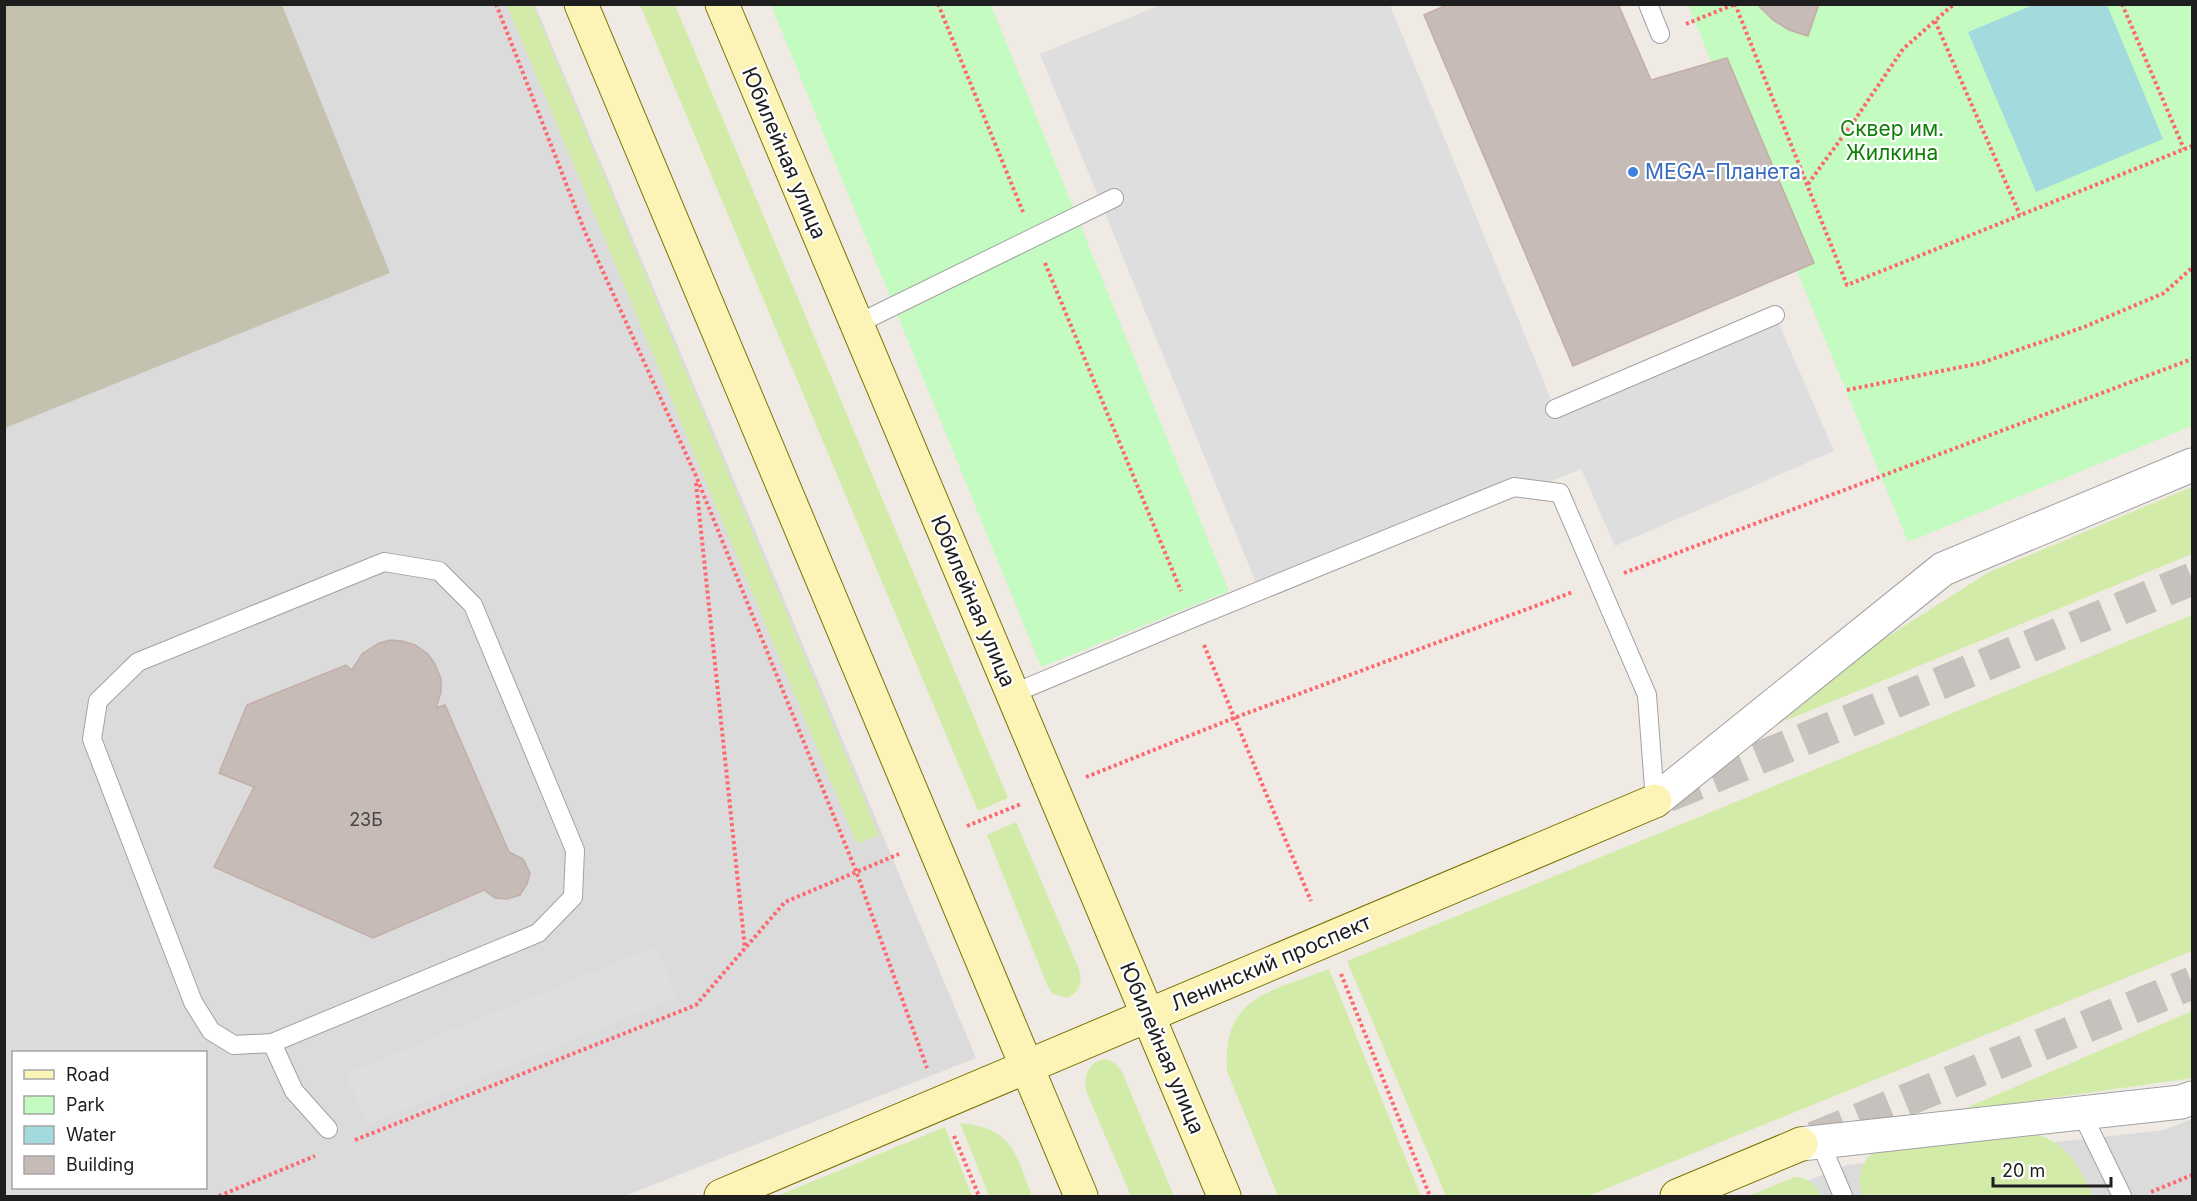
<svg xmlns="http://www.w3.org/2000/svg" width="2197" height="1201" font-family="Inter,sans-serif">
  <rect width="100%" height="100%" fill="#f0eae4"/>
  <path fill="#dcdbdb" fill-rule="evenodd" d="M5,5H535L976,1058L625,1196H5ZM14,1052H206V1188H14Z
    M2192,1119V1196H1769L1847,1165L2165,1130Z"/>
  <path fill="#c4c1af" d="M5,4L282,5L390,273L5,428Z"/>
  <path fill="#d3eba8" d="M507,5H533L879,835L857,844Z
    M640,5H675L1008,798L978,811Z
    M2192,487V554L1782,722L1879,642L1989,572Z
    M2192,615V951L1588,1196H1446L1347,961Z
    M1016,822L1079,969C1082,983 1081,990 1068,998L1053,994L1047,985L987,835Z
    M1329,969L1421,1196H1278L1227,1071C1222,995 1271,992 1329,969Z
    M2192,1011V1078L1959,1111Z
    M1106,1059L1115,1063L1122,1072L1174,1196H1131L1086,1091C1084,1075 1088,1061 1106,1059Z
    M960,1123C1013,1128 1015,1152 1032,1196H989Z
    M945,1127L972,1196H777Z
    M2038,1135C2068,1144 2081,1169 2093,1196H1863C1856,1181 1860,1162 1873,1153Z
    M1795,1177C1808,1178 1816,1184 1821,1196H1748Z"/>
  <path fill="#c4fbc0" d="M771,5H991L1229,591L1041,667Z
    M1688,5H2192V426L1908,542Z"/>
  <path fill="#dedede" d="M1160,5H1390L1555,409L1775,315L1834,451L1615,546L1581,469L1263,600L1040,54Z
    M656,946L677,997L367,1125L346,1074Z"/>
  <path fill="#a3dade" d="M2033,5H2107L2163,139L2036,192L1968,32Z"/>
  <path fill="#c7bbb7" stroke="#c2aea6" stroke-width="1.5" d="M1449,4H1618L1651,80L1727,58L1814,263L1573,366L1424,15Z
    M1757,4H1819L1808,36L1789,30L1773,20Z
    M391,640L402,641L415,645L428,654L435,664L441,679V692L436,708L445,705L509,852L523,859L530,873L527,884L520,895L507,899L495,898L484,890L373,938L214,867L254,787L219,773L247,705L346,665L352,670L362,654L379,643Z"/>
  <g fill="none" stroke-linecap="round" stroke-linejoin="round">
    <path stroke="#c6c1bc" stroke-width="33" stroke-dasharray="33 16" stroke-linecap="butt" d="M1667,796L2192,579
      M1814,1138L2192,983"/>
    <defs>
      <path id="lane" d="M1648,4L1660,34
        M857,324L1114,198
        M1555,409L1775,315
        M1012,694L1193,618L1514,487L1560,493L1647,695L1655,801
        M272,1043L234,1045L211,1031L193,1002L92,739L98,701L138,662L384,562L439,571L473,605L575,850L573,897L538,933L272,1043L294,1091L328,1129
        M2082,1114L2122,1196
        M1820,1142L1843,1196"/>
      <path id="street" d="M1655,801L1943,569L2192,465
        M1801,1144L2181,1102L2192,1098"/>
      <path id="secondary" d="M581,4L1081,1196
        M722,4L1224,1196
        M721,1196L1655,801
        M1677,1196L1801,1144"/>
    </defs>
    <use href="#lane" stroke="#a2a2a2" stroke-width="20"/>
    <use href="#street" stroke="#a2a2a2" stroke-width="35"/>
    <use href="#secondary" stroke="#797402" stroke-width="35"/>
    <path stroke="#fe676e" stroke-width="4" stroke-dasharray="3 3" stroke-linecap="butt" d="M496,4L585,232L696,476L856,871L927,1068
      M938,4L1023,212
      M1735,4L1847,285L2192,146
      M2122,4L2184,149
      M1935,21L2020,215
      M1686,24L1735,4
      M1808,184L1854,121L1903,49L1954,4
      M1045,263L1181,591
      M1847,390L1981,363L2084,327L2164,293L2192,268
      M696,483L745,949
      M1624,573L2192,359
      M1204,645L1311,901
      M1086,777L1234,718L1573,592
      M967,826L1021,804
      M1341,974L1430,1196
      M954,1136L979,1196
      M355,1140L696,1005L785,902L899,854
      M2151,1192L2192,1175
      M219,1196L315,1156"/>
    <use href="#lane" stroke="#fff" stroke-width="18"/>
    <use href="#street" stroke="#fff" stroke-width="33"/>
    <use href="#secondary" stroke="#fbf4b6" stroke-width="33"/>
  </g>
  <circle fill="#3f7fe0" stroke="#fff" stroke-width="2" cx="1633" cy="172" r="6"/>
  <g text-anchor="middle" stroke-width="4.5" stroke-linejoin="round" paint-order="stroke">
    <g font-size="18" fill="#484544">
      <text x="366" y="826">23Б</text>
    </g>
    <g font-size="21" fill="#108008" stroke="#fff">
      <text x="1892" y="136">Сквер им.<tspan x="1892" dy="24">Жилкина</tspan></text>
    </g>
    <g font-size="21" fill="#1e1e1e" stroke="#fff">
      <text transform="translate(784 153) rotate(67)" y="7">Юбилейная улица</text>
      <text transform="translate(973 601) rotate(67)" y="7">Юбилейная улица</text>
      <text transform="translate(1271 963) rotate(-23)" y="7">Ленинский проспект</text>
      <text transform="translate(1162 1048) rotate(67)" y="7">Юбилейная улица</text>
    </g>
    <g font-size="21" fill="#366cbe" stroke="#fff" text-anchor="start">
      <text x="1645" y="179">MEGA-Планета</text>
    </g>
  </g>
  <rect width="2197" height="1201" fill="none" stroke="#1e1e1e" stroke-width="12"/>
  <rect x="12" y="1051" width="195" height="138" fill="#ffffff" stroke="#a5a5a5" stroke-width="1.5"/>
  <rect x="24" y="1070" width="30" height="9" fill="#fbf4b6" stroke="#a5a5a5" stroke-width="1.5"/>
  <text x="66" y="1081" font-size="18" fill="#1e1e1e">Road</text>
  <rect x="24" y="1096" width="30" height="18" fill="#c4fbc0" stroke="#a5a5a5" stroke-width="1.5"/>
  <text x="66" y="1111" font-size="18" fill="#1e1e1e">Park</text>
  <rect x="24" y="1126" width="30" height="18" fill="#a3dade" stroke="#a5a5a5" stroke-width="1.5"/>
  <text x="66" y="1141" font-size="18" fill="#1e1e1e">Water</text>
  <rect x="24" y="1156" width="30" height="18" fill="#c7bbb7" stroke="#a5a5a5" stroke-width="1.5"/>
  <text x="66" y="1171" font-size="18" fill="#1e1e1e">Building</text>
  <path d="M1993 1177v9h118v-9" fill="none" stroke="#1e1e1e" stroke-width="3"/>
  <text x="2002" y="1177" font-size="18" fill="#1e1e1e" stroke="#ffffff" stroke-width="4.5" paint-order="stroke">20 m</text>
</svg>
